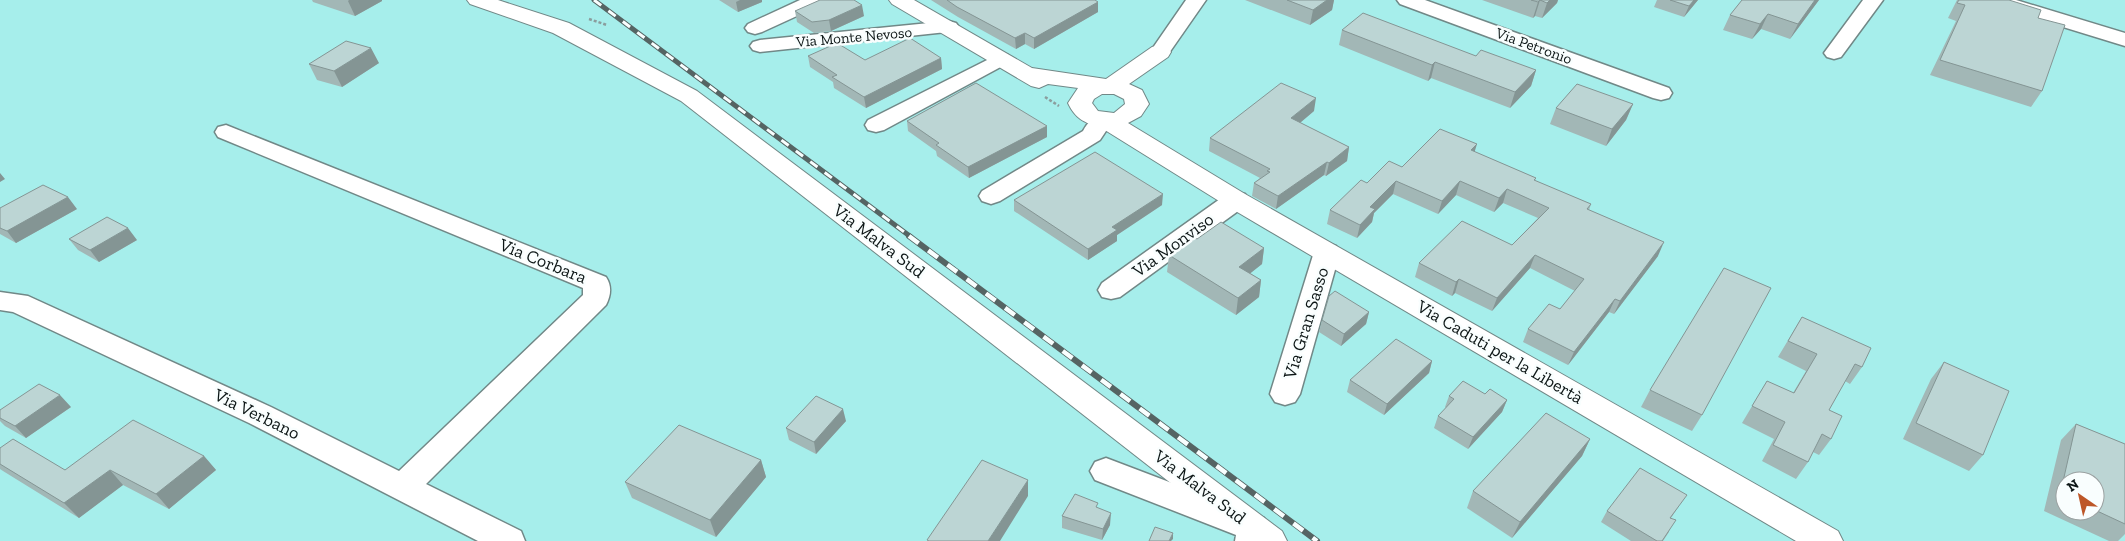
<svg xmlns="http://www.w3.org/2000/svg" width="2125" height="541" font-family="'Zilla Slab',serif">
  <rect width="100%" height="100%" fill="#ddf6f5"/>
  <path fill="#a6eeeb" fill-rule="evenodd" d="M0,0H2125V541H0ZM2065,481H2095V511H2065Z"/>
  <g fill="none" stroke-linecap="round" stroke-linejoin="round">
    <defs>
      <path id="street" d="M800,0H826L823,4L762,32L755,34L748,32L745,28L748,24Z
        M1186,0H1206L1167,56L1160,58L1153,56L1150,52Z
        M1397,0H1425L1669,88L1672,93L1669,98L1661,100L1653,98L1400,4Z
        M1863,0H1883L1841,57L1834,59L1827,57L1824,53Z
        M1985,0H2016L2125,33V46L1988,4Z
        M949,21L956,23L959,27L956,31L760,52L753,50L750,46L753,42L760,40Z
        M1001,53L1008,55L1012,59L1008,63L884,130L876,132L868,130L865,125L868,120Z
        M1106,113L1114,115L1117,120L1106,131L1100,140L1000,201L991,204L982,201L979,196L982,191L1083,131C1088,121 1095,116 1106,113Z
        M226,125L606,277C612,286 611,295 606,305L426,484L521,531L525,541H478L249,423L13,312L0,310V292L28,296L271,407L399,471L583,295V288L218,137L215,132L218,127Z
        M1236,192L1245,194L1248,200L1245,206L1120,297L1111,299L1102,297L1098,290L1102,283L1227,194Z
        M1327,243L1336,246L1340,252L1300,394L1295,402L1285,405L1275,402L1270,394L1314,252L1318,246Z
        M1106,458L1264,518L1269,528L1267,541H1235L1236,535L1095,480L1090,471L1095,462Z"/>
      <path id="secondary" d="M467,0H498L569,23L697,91L1282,531L1287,541H1245L681,101L553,33L470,4Z
        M889,0H914L1032,68L1106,79L1152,47L1160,45L1168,47L1171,52L1168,57L1129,84L1142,90L1149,104L1141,116L1128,123L1245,194L1838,531L1843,541H1796L1227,206L1100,127C1084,123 1075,118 1068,103L1078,88L1048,84L1039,88L1031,86L892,4ZM1102,94H1114L1124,99L1125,104L1114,113L1098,111L1092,103L1094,99Z"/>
    </defs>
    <use href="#street" stroke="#718887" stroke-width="3"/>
    <use href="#secondary" stroke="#718887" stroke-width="2"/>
    <path stroke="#8b9d9d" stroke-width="2.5" stroke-dasharray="3 2" stroke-linecap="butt" d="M589,19L607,25
      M1045,97L1059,106"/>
    <use href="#street" fill="#fff" fill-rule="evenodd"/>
    <use href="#secondary" fill="#fff" fill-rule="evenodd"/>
    <defs>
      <path id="rail-far1" d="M594,0L911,237"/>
      <path id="rail" d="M909,236L1317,541"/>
    </defs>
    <use href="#rail-far1" stroke="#556463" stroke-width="5"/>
    <use href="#rail" stroke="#556463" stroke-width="6"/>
    <use href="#rail-far1" stroke="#f9fefe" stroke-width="3" stroke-dasharray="9" stroke-linecap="butt"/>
    <use href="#rail" stroke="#f9fefe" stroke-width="4.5" stroke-dasharray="12" stroke-linecap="butt"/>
  </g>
  <path fill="#a2b7b6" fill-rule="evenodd" d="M312,0H382V1L355,16L313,2Z
    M719,0H762V2L738,12Z
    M931,0H1095L1098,2V12L1034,49L1025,44L1016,49L958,17Z
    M1245,0H1334L1332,10L1310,25Z
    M1482,0H1558L1557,3L1542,18L1535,16L1533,18Z
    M1657,0H1698L1684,17L1654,7Z
    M1742,0H1819L1790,39L1761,29L1752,39L1723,30L1730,15Z
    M1957,0H2009L2038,18L2042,91L2031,107L1930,75L1956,21L1948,18Z
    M795,11L864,16L831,31L814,33L797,22Z
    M1342,30L1476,56L1536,70L1531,86L1510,108L1431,78L1428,81L1339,45Z
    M808,56L865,60L941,58L942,69L866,108L834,88L833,82L810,67Z
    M379,63L342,87L317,80L309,64Z
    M1633,104L1626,120L1606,146L1550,124L1556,108Z
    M1314,111L1300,123L1349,147L1347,161L1326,176L1324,175L1276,209L1252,196L1254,183L1260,178L1209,151L1210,138Z
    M907,121L1047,126V137L969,178L937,156L936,151L908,131Z
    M1475,152L1536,178L1535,181L1591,204L1589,210L1658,256L1614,314L1609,312L1568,365L1523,342L1528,329L1560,309L1575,291L1530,268L1492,311L1455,293L1452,296L1415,277L1419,263L1512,245L1538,218L1503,203L1494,212L1456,195L1438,214L1393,194L1374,213L1372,222L1357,238L1327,224L1330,210L1367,183L1402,167Z
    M1014,200L1162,205L1117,235V241L1088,260L1014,211Z
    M0,208L77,209L16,243L0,234Z
    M69,239L137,240L99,262L78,250Z
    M1197,239L1264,248L1262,264L1250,273L1261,280L1259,297L1236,315L1167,272L1169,255Z
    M1369,312L1366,324L1341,346L1319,332L1322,320Z
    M1802,317L1862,367L1850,384L1845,381L1829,410L1831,439L1819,455L1813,452L1808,462L1796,479L1762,461L1774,439L1742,423L1767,381L1793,393L1806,371L1778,357Z
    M1432,361L1429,373L1384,415L1347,392L1350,380Z
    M1944,362L1983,455L1969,471L1903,439L1931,379Z
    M1650,390L1702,415L1692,431L1641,407Z
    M1485,394L1507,400L1502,412L1468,449L1434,428L1438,416L1446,408L1445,407L1449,396Z
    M71,407L26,438L5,426L0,421V410Z
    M846,421L816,454L789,440L786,428Z
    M2076,424L2125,444V534L2118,541H2109L2044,511L2061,440ZM2065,481H2095V511H2065Z
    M1590,439L1582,456L1512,538L1467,508L1473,491Z
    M0,448L65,470L204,456L216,470L169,509L123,485L79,518L3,471L0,469Z
    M761,460L766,477L716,537L632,498L625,482Z
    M1679,506L1671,518L1669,532L1663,541H1631L1601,522L1607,511Z
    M1098,508L1110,525L1102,540L1062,528V516Z"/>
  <path fill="#849594" d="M349,0H382V1L355,16L348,1Z
    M740,0H762V2L738,12L736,2Z
    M1327,0H1334L1332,10L1310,25L1313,10Z
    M1540,0L1535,16L1533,18L1538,2Z
    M1550,0H1558L1557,3L1542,18L1547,3Z
    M1694,0H1698L1684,17L1689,6Z
    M1815,0H1819L1790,39L1798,24Z
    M1098,2V12L1034,49V38Z
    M862,5L864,16L831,31L829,20Z
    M1768,14L1761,29L1752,39L1760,24Z
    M1025,33V44L1016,49L1015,38Z
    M371,48L379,63L342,87L334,71Z
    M941,58L942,69L866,108L864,97Z
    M1435,62L1431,78L1428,81L1432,65Z
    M1536,70L1531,86L1510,108L1515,92Z
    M1316,98L1314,111L1289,132L1291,118Z
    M1633,104L1626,120L1606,146L1612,129Z
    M1047,126V137L969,178L968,167Z
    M1477,144L1473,157L1471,150Z
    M1349,147L1347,161L1326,176L1329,163Z
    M1327,162L1324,175L1276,209L1278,196Z
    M0,173L5,179L0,182Z
    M1396,181L1393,194L1374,213L1372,222L1357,238L1360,225L1370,207Z
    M1460,181L1456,195L1438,214L1442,201Z
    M1507,189L1503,203L1494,212L1499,198Z
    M1163,194L1162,205L1117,235V241L1088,260V249L1112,227Z
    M68,197L77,209L16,243L7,231Z
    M128,228L137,240L99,262L90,250Z
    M1664,242L1658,256L1614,314L1620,301Z
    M1264,248L1262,264L1237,284L1239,267Z
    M1535,255L1530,268L1492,311L1497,298Z
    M1459,279L1455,293L1452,296L1456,282Z
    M1261,280L1259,297L1236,315L1238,298Z
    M1615,299L1609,312L1568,365L1574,352Z
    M1369,312L1366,324L1341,346L1344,334Z
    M1432,361L1429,373L1384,415L1387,404Z
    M60,395L71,407L26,438L15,426Z
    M1507,400L1502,412L1468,449L1473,437Z
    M843,409L846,421L816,454L814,442Z
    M1590,439L1582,456L1512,538L1520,522Z
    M204,456L216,470L169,509L156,494Z
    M761,460L766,477L716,537L710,520Z
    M110,470L123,485L79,518L64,503Z
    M1028,480V496L1000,541H988Z
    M1111,513L1110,525L1102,540L1103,529Z
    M1173,533V539L1171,541H1169Z"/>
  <path fill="#bcd5d4" stroke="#849594" d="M820,0H854L862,5L829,20L812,22L795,11Z
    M947,0H1095L1098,2L1034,38L1025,33L1015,38L957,7Z
    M1287,0H1327L1313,10Z
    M1531,0H1550L1547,3L1540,0L1538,2Z
    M1670,0H1694L1689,6Z
    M1742,0H1815L1798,24L1768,14L1760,24L1730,15Z
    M1959,0H2009L2041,10L2038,18L2065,25L2042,91L1940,60L1965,5L1957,3Z
    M1363,13L1476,56L1481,50L1536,70L1515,92L1435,62L1432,65L1342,30Z
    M910,38L941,58L864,97L832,77L837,75L808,56L837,43L865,60Z
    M346,41L371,48L334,71L309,64Z
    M976,83L1047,126L968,167L936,145L939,143L907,121Z
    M1281,83L1316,98L1291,118L1349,147L1329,163L1327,162L1278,196L1254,183L1270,172L1267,171L1270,169L1210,138Z
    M1577,84L1633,104L1612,129L1556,108Z
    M1440,129L1477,144L1471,150L1536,178L1534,180L1591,204L1587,209L1664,242L1620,301L1615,299L1574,352L1528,329L1549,304L1560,309L1584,279L1535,255L1497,298L1459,279L1456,282L1419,263L1462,221L1512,245L1549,208L1507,189L1499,198L1460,181L1442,201L1396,181L1370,207L1375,209L1360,225L1330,210L1361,180L1367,183L1389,161L1402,167Z
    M1095,152L1163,194L1112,227L1117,230L1088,249L1014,200Z
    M43,185L68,197L7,231L0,228V208Z
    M107,217L128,228L90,250L69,239Z
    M1221,222L1264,248L1239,267L1261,280L1238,298L1169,255L1193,237L1197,239Z
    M1724,268L1771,288L1702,415L1650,390Z
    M1335,291L1369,312L1344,334L1322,320L1329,296Z
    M1802,317L1871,348L1862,367L1855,364L1829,410L1842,416L1831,439L1822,434L1808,462L1773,445L1785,422L1752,406L1767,381L1794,393L1817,354L1788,341Z
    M1396,339L1432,361L1387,404L1350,380Z
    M1944,362L2009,391L1983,455L1916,423Z
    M1463,381L1485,394L1490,389L1507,400L1473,437L1438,416L1454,399L1449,396Z
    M39,384L60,395L15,426L0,418V410Z
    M816,396L843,409L814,442L786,428Z
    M1546,413L1590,439L1520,522L1473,491Z
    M133,420L204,456L156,494L110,470L64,503L0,464V448L13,439L65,470Z
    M2076,424L2125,444V524L2095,510V481H2065V497L2060,495Z
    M679,425L761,460L710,520L625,482Z
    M982,460L1028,480L988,541H929L927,540Z
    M1640,468L1687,495L1670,518L1676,520L1662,541H1657L1607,511Z
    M1075,494L1098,503L1096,507L1111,513L1103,529L1062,516Z
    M1155,527L1173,533L1169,541H1149Z"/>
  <g text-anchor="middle" stroke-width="5" stroke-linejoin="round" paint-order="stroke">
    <g font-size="15" fill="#0d1616" stroke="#f9fefe">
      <text transform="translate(854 37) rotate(-5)" y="5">Via Monte Nevoso</text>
      <text transform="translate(1534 46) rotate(20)" y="5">Via Petronio</text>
    </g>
    <g font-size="18" fill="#0d1616" stroke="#f9fefe">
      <text transform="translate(879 241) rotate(37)" y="6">Via Malva Sud</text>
      <text transform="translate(1173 245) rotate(-36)" y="6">Via Monviso</text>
      <text transform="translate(543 261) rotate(22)" y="6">Via Corbara</text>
      <text transform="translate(1306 323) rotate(-73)" y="6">Via Gran Sasso</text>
      <text transform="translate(1500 352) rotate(30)" y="6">Via Caduti per la Libertà</text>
      <text transform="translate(257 414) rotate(26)" y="6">Via Verbano</text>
      <text transform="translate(1200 487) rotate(37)" y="6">Via Malva Sud</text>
    </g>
  </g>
  <g transform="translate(2080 496) rotate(326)"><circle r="24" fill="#f9fefe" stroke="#9ba1a1"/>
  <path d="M0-4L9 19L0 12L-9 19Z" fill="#bd5728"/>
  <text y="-8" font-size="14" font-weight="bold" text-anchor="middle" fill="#0d1616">N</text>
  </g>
</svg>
